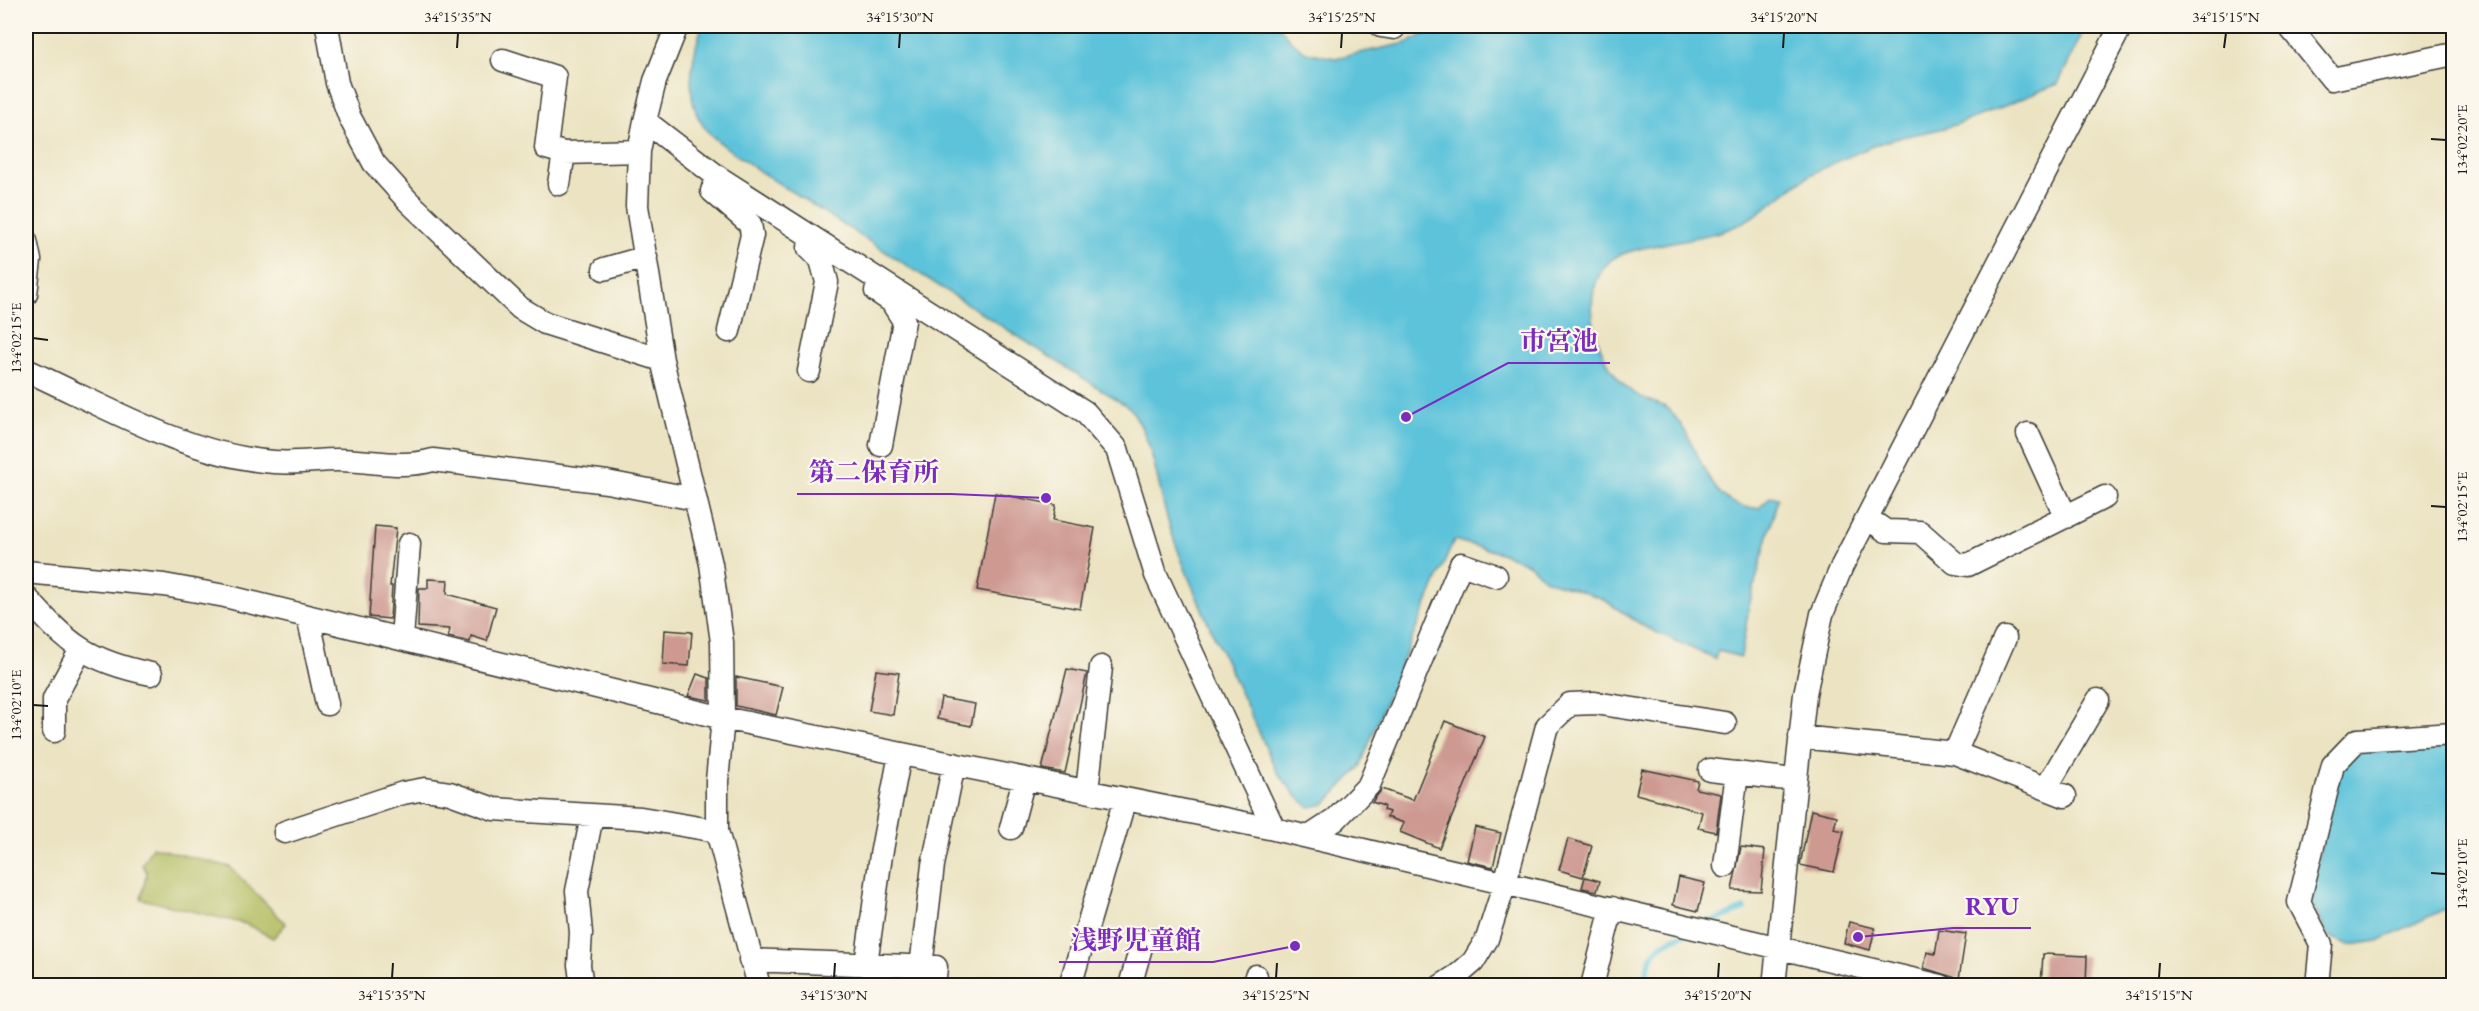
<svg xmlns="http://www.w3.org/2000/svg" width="2479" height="1011" font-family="'EB Garamond','Noto Serif JP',serif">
  <rect width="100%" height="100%" fill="#fbf7ec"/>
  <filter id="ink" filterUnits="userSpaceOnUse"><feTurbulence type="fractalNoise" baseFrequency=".0167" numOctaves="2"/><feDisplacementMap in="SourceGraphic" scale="12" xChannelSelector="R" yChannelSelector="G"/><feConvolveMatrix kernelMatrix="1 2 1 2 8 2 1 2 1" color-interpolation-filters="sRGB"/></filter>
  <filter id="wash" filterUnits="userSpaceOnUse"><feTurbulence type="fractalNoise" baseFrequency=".008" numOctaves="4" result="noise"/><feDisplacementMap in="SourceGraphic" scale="24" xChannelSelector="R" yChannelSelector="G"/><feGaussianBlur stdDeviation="1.35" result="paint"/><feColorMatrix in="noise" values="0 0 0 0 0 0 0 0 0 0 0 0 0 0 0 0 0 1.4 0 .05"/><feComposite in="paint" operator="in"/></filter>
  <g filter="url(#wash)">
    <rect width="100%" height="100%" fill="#ebe3c1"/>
    <path fill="#b1bc5e" stroke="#666c3d" stroke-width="1.5" d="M152,847L230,867L286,924L273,938L246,924L141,899L147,872L142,865Z"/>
    <path fill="#5dc3da" stroke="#3c707b" stroke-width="1.5" d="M702,26H1279L1290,40L1306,52L1335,58L1407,43L1442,26H2086L2058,84C2021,98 1985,116 1948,127C1923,134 1896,136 1873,146C1851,156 1827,165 1807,177C1784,192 1764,212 1740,224C1709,241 1628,244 1610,261C1576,293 1596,360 1627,388C1637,397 1651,401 1663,406C1671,408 1674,416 1679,422C1704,455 1708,510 1759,508L1771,496L1778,498L1749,606L1741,657L1718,651L1715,659L1645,627L1601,598L1544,579L1530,565L1504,554L1454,540L1386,700L1360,767L1325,804L1310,807L1298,798L1276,770C1242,693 1200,613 1172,534C1157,492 1157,445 1130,408L759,171C743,159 725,148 711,135C681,106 691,60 702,26Z
      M2453,742V905L2378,941L2350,945L2330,937L2312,905L2313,880L2339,773L2351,756L2368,746Z"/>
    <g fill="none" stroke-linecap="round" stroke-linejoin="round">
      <path stroke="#5dc3da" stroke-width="6" d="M1706,924L1744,909
        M1643,986C1652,950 1652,948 1686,933"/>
    </g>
    <g id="blocks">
      <path fill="#cd9991" d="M995,493L1056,505L1053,520L1095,528L1080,609L977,590Z
        M375,526L396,528L390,586H392L390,619L369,617Z
        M428,579L448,580L447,594L496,607L487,641L471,636L470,642L448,637L450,629L418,627L419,588H428Z
        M665,630L692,632L689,666L663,664Z
        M1067,669L1087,673L1065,773L1042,769Z
        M876,670L899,673L893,715L869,711Z
        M697,674L709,678V700L688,696Z
        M736,677L783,687L776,715L736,706Z
        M941,698L975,704L971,726L937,719Z
        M1445,721L1485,737L1439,848L1400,832L1404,823L1387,817L1389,812L1383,810L1384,806L1372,802L1382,789L1413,800Z
        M1642,769L1698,781L1696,789L1721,794L1716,832L1698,828L1702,812L1636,794Z
        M1811,810L1837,816L1834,829L1844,831L1834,872L1800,865Z
        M1475,827L1501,833L1493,867L1467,861Z
        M1568,839L1592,846L1583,877L1559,870Z
        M1741,847L1765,850L1761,891L1732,890Z
        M1585,877L1600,881L1597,891L1582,888Z
        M1679,877L1705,883L1698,911L1673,905Z
        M1849,922L1875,928L1870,950L1844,943Z
        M1939,930L1966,934L1959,979L1924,968L1927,952L1935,954Z
        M2043,954L2087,956L2086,986H2041Z"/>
    </g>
  </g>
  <g filter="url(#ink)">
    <use href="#blocks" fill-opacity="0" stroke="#3b3a35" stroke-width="1.5"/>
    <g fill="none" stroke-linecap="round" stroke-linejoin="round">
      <defs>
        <path id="minor" d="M327,26L337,83L350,118L374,163L408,201L520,308L545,323L662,360
          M677,26L655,81L645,121L639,151L637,206L662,360L711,564L722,642L723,718L717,781V831L759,986
          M1381,26L1394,28L1395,26
          M2289,26L2332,79L2454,54
          M503,60L555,77L546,148L564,153L639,151
          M645,121L718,177L1085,412L1117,449L1156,575L1274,829
          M718,177L712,191L750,224L752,235L729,331
          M559,184L564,153
          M26,241L30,260L26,294
          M604,269L646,257
          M876,291L891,301L904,321L881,445
          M26,370C103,405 188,456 274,462C296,464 316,460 338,460C369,460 403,469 433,460L607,482L695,499
          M809,371L827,282L821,260L809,248L810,238
          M2028,434L2066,517
          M1867,518L1886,531L1920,532L1955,563L1968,565L2105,497
          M26,572L164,585L225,596L723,718L1274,829L1941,986
          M26,597C68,644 87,661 151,674
          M308,616L327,704
          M402,639L409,544
          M54,731V699L80,651
          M1800,737L1955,753L2065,796
          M1955,753L2005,638
          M1710,770L1794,780
          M2046,788L2098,700
          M1087,791L1101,667
          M1011,828L1024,779
          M285,832L403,793L425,789L450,793L494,809L641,818L717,831
          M1309,837L1335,820L1369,785L1461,564L1496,576
          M1725,866L1737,773
          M750,960L936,967L934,986
          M866,964L881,855L900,754
          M921,967L933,865L954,764
          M582,986L579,965L581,933L577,891L592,816
          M872,986L874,964
          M1070,986L1125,799
          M1130,986L1143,940
          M1254,986L1256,976
          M1441,986L1458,975L1473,962L1487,939L1505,883L1547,726L1570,704L1595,703L1725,723
          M1592,986L1612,908
          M1774,986L1805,694L1822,614L1842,566L2121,26
          M2317,986L2321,944L2299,902L2333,765L2357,740L2454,734"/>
      </defs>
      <use href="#minor" stroke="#3b3a35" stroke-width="25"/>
      <use href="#minor" stroke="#fff" stroke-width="22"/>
    </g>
  </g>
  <path fill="none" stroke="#1c1c1c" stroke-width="2" d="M457,48L458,33M899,48L900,33M1341,48L1342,33M1783,48L1784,33M2224,48L2226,33M2431,139L2446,140M33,338L48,340M2431,506L2446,507M33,705L48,706M2431,873L2446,874M392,978L393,963M834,978L835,963M1276,978L1277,963M1718,978L1719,963M2159,978L2160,963"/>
  <path fill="none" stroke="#7b2cbf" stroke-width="2" d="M1406 417L1508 363H1610M1046 498L951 494H797M1858 937L1953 928H2031M1295 946L1213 962H1059"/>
  <g fill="#7b2cbf" stroke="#fbf7ec" stroke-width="2">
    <circle cx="1406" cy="417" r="6"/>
    <circle cx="1046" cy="498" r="6"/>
    <circle cx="1858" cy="937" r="6"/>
    <circle cx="1295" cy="946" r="6"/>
  </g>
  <g font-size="26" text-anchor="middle" font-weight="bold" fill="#7b2cbf" stroke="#fbf7ec" stroke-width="4.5" stroke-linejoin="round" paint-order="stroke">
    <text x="1559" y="350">市宮池</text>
    <text x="874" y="481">第二保育所</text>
    <text x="1992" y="915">RYU</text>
    <text x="1136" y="949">浅野児童館</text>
  </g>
  <rect width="2479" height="1011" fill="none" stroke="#fbf7ec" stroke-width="66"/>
  <rect x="33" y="33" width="2413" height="945" fill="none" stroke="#1c1c1c" stroke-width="2"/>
  <g font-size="15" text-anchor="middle" fill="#1c1c1c">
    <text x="458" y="22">34°15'35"N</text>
    <text x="900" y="22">34°15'30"N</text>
    <text x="1342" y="22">34°15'25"N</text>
    <text x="1784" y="22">34°15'20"N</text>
    <text x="2226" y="22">34°15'15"N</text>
    <text transform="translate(2462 140) rotate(-90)" y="5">134°02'20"E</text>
    <text transform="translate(16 338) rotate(-90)" y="5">134°02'15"E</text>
    <text transform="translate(2462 507) rotate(-90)" y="5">134°02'15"E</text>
    <text transform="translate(16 705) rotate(-90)" y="5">134°02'10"E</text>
    <text transform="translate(2462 874) rotate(-90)" y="5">134°02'10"E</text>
    <text x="392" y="1000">34°15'35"N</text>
    <text x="834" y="1000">34°15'30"N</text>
    <text x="1276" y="1000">34°15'25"N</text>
    <text x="1718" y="1000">34°15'20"N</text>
    <text x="2159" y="1000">34°15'15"N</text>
  </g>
</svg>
